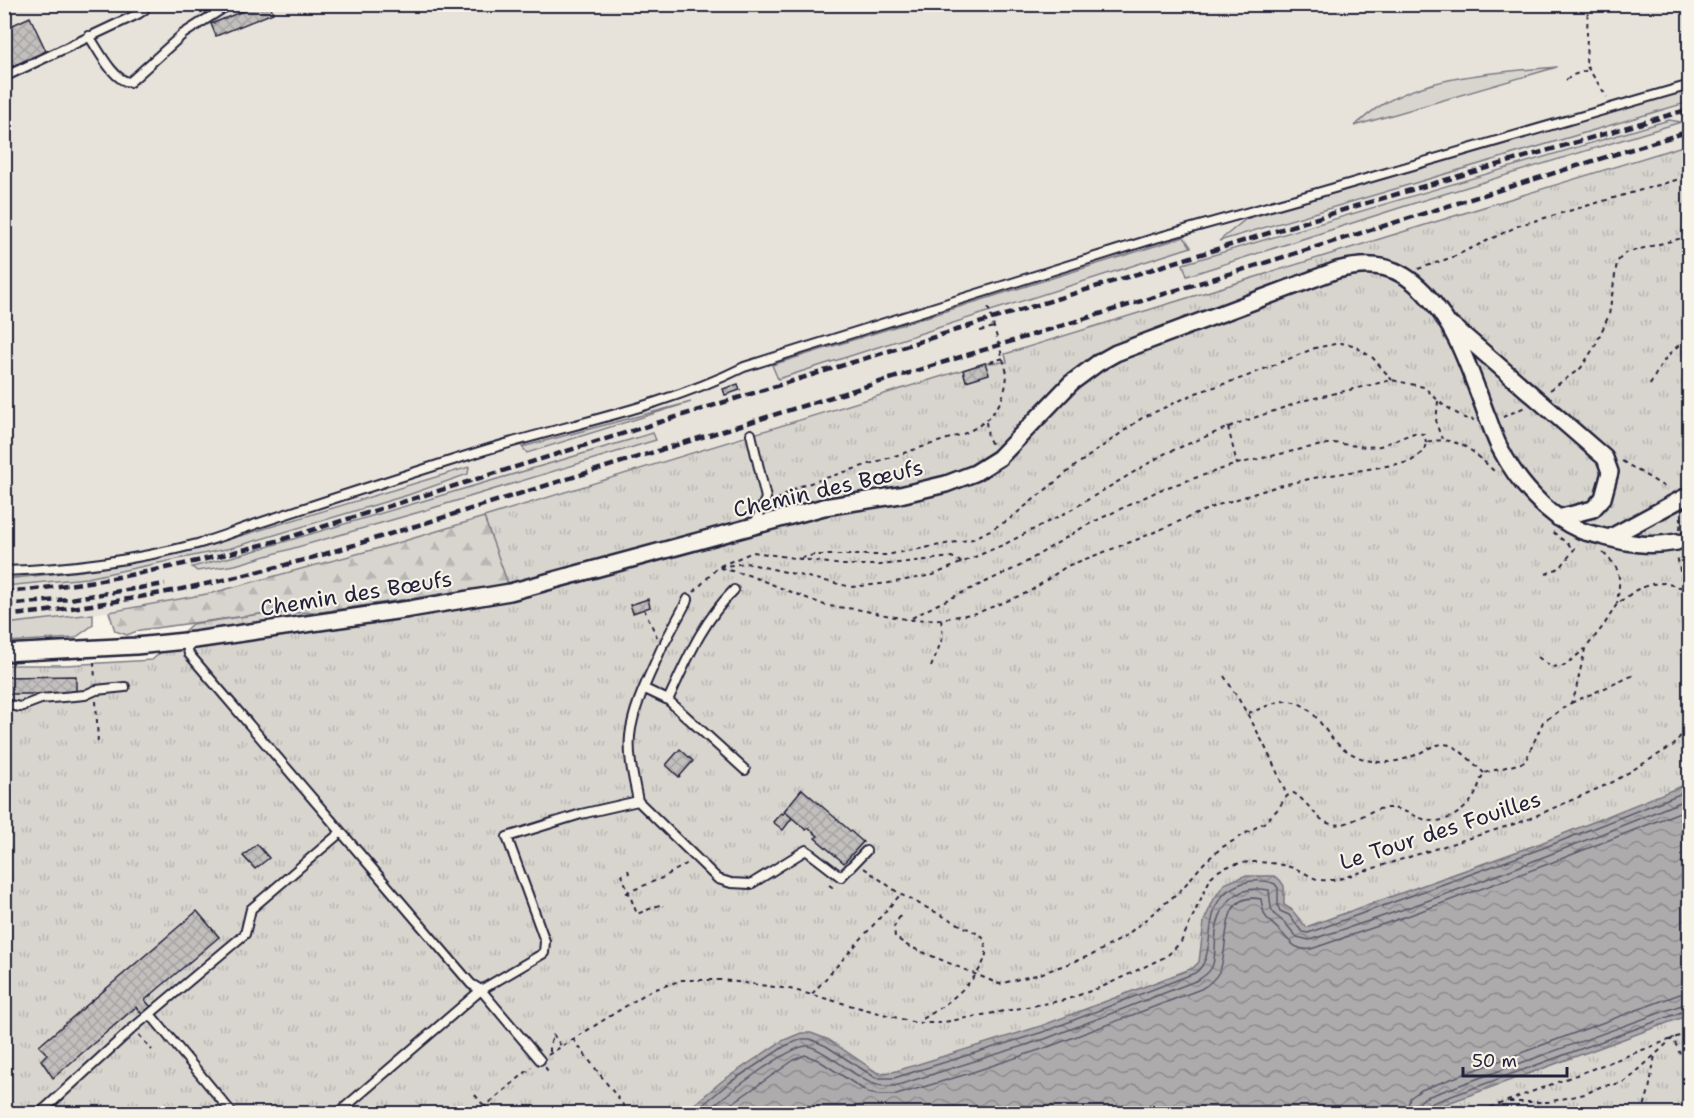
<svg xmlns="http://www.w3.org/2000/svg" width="1694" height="1118" font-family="'Shantell Sans',sans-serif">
  <defs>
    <pattern id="forest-firs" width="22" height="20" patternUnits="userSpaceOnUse" patternTransform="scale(1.5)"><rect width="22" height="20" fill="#d8d5cf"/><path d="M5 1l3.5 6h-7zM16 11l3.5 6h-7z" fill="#b9b7b3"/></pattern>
    <pattern id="park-tufts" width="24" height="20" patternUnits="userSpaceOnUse" patternTransform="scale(1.5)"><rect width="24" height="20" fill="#d8d5cf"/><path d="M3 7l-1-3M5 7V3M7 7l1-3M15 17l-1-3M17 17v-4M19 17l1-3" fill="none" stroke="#b9b7b3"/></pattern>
    <pattern id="water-waves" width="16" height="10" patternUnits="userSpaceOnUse" patternTransform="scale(1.5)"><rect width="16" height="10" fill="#aeabad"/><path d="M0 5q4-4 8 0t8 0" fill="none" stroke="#8d8b8e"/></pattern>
    <pattern id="building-cross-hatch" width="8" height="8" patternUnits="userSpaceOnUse" patternTransform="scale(1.5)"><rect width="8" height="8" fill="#c2bfbd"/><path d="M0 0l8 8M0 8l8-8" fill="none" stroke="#a6a4a3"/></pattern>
  </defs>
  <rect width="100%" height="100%" fill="#f7f3e8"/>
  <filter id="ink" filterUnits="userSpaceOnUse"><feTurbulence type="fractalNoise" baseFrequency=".0167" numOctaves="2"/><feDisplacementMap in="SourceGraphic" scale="12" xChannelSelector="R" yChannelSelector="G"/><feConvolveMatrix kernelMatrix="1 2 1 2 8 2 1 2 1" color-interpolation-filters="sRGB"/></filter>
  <g filter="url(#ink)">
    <path fill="#e7e3db" d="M5,5H1689V145L1006,354L1007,361L985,364L394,544L212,593L93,614L5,624Z"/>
    <path fill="#d8d5cf" stroke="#7d7c85" stroke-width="1.5" d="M1557,67L1354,126C1362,120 1370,112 1380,106C1428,75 1501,72 1557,67Z
      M1689,90V102L1219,241L1246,219Z
      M1669,120L1681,122L1421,201L1187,276L1183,264Z
      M1184,237L1191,247L778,379L772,365Z
      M691,402L527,453L522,447Z
      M653,433L656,440L423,511L235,565L197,571L192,567L243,554Z
      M469,467L468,474L408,495L231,548L87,578L5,586V579L81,571L197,549Z
      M93,614V625L75,638L5,642V624Z"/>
    <path fill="url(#forest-firs)" stroke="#7d7c85" stroke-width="1.5" d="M484,517L509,584L322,612L261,614L140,630L127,635L115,631L109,612L212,593L394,544Z"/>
    <path fill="url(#park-tufts)" stroke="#7d7c85" stroke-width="1.5" d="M1689,144V1113L5,1114V665H66L152,660L192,624L261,614L322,612L508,584L484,517L985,363L1007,362L1005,354Z"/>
    <path fill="url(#water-waves)" stroke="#76747f" stroke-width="1.5" d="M1689,783V1015L1421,1113H684L722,1081L782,1041L801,1033H811L829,1040L878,1073L893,1072L1041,1026L1193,968L1199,962L1204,921L1214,899L1224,884L1244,876H1274L1280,880L1284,886V905L1291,909L1306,927L1541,843Z"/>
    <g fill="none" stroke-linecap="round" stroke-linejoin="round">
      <path stroke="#5a5969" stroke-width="1.5" d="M692,1114L729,1083L785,1046L802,1039H810L826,1046L876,1078H894L1043,1032L1195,973C1222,954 1194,899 1243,883C1252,880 1266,880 1275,884L1278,888V906L1280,911L1289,915L1302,932L1308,933L1543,848L1690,790
        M703,1114C718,1101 792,1043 808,1046C821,1049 834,1060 845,1067C865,1080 870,1087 895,1086L1045,1039L1198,980C1203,977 1209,973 1212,967C1217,955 1214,938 1217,925C1224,898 1241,885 1269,890L1271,908L1275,915L1284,922L1297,937L1309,940C1438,901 1565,849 1690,798
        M717,1114L794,1060L805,1055L818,1060L869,1093L878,1095H896L964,1075L1048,1047L1201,989C1208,985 1215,979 1219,972C1231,951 1216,890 1261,899C1264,920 1266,917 1280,931C1290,941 1294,951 1311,949L1413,914L1548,864L1690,808
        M1406,1114L1410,1098L1421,1090L1680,994L1690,993
        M1415,1114L1417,1105L1424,1098L1690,1002
        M1423,1114L1424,1108L1427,1105L1690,1009"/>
    </g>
    <path fill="url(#building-cross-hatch)" stroke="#22223b" stroke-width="1.5" d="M260,4H270L273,13L216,36L211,24Z
      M30,17L46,51L4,70V29Z
      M985,363L989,374L966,381L963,370Z
      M738,384L740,390L725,395L723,389Z
      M648,599L650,607L633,613L630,605Z
      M76,676V694H4V677Z
      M680,749L693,761L679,777L666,765Z
      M802,789L863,842L844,863L815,838L818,836L809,828L806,830L784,811Z
      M785,812L792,818L783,830L773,822L781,813L783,814Z
      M257,844L269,858L255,869L243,856Z
      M197,911L219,937L145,1000L151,1007L142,1014L136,1007L53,1078L41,1060L47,1054L39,1046Z"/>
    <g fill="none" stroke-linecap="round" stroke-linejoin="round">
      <defs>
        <path id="service" d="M89,36C98,49 114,82 130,82L183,34L230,4
          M4,77L138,14L144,10L143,4
          M751,434L766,498L754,526
          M1677,542L1690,534
          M4,571C69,569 135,560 197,544C219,538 240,529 262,522C335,498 408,474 482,451C569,424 662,408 744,367L1156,238L1317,193L1690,85
          M186,641L189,654L471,984L481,990L540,1060
          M665,642L688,599
          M645,689L668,700L745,770
          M668,700C687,660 702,622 734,590
          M4,704L20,707L41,699L85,695L96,690L125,687
          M638,801C634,780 628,758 630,736C633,706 650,675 662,647
          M150,1014L233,1114
          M39,1114L133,1028L245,934L251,909L340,833
          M337,1114L481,990L544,953L545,941L507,837L581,814L638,801L718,879L731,883L751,884L806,850L841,877L866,851"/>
        <path id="minor" d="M1453,326L1605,458L1610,472L1603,498L1593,509L1558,518
          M1609,538L1683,498
          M4,653L136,646L195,640L410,609L510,592L824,507L900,495L946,484L975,473L999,458L1071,383L1098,363L1116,353L1337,270C1373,261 1398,265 1424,292C1458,328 1470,372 1487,416C1492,428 1495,440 1501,450C1517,481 1547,516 1580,530C1586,533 1594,534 1601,536C1629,544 1649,547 1677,542"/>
      </defs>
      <use href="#service" stroke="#22223b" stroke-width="12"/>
      <use href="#minor" stroke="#22223b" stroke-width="20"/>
      <path stroke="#22223b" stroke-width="2" stroke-dasharray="4.5 4.5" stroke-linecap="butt" d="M1588,4L1586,65L1607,97
        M1566,80L1573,75L1588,70
        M1418,269L1453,257L1520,225L1690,176
        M980,331L994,327
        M990,362L1004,358
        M1650,385C1660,366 1669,348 1690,339
        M1550,390L1581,368L1595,346L1609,315L1617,262L1625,253L1690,236
        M1438,401L1436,423L1442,439
        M1503,417L1525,407
        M986,422L988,437L992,445
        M1228,427L1237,464
        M1622,461L1668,489
        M777,500L790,491L801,486L963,434C991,422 1006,403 1007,373L987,303
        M1680,529L1681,517
        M1553,532L1574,549
        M1603,553C1623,570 1620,578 1617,604
        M801,558L814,555H886L973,539L1007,521L1075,466L1142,418L1196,393L1245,377L1315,348L1340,343L1353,345L1373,358L1392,380
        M720,566L753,552L842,565H880L951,557L957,559L962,564
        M720,568L748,575L827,606L856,609L910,620L941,619L977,613L1029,592L1067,566L1136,540L1215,506L1278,486L1314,478L1410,462L1424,451L1426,442C1460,435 1474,452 1497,474
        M1546,574L1561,567L1578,544
        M694,592L718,567L746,563L852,587L889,583L933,575L1005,544L1069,511L1164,454L1236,424L1306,400L1392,380L1424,387L1442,404L1464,418L1474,420
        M644,609L657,637
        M912,618L936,605L1020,566L1085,526L1162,489L1237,464L1302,449L1333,443L1366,447L1380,446L1414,433L1424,434L1426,442
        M1538,657L1551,667L1564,666L1585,649
        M94,662L95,680
        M931,667L943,637L941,619
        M1224,676C1249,714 1270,753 1287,796
        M96,701L98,743
        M1571,703L1634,675
        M1248,713C1260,710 1276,700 1288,701C1311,703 1319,723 1332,738C1341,749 1358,759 1372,761C1385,764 1401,761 1413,756C1428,750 1440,738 1456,748C1466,755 1475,765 1484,773
        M4,788L10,794
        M864,868L900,894L982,936C985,942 987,948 986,954C981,980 940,1010 919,1021
        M628,870L629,873L622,875L637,914L662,904L663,906
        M829,885L832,887L835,884
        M626,893L662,878L688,863
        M900,916L894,927L895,937L908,946L999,984L1040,974L1092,955L1123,938L1180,891L1204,863L1221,848L1265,822L1277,810L1287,796L1294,793C1306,801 1313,814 1324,821C1345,834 1366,808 1386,808C1400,807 1413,816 1426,820C1443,825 1464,812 1473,798C1478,791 1479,781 1484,773L1525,762L1543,722L1571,703L1575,694L1585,649L1604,625L1617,604L1636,590L1651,584L1664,583L1684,588L1690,577
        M812,994L900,895
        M553,1034L561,1046
        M139,1035L152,1050
        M573,1039L630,1114
        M550,1052V1044L554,1035
        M548,1055L650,991L682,980H722L790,989L916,1023H939L1065,1000L1102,987L1167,956L1181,942L1211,877C1231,857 1271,860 1296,869C1316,877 1314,883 1339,879L1524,821L1613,782L1674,745L1684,731L1689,713L1686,602L1677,555
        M545,1067L550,1074
        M475,1095L484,1106
        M1509,1102H1548L1585,1094L1602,1086L1622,1083L1631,1077L1673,1038L1680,1054
        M1487,1110L1510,1114
        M476,1114L532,1067
        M660,1114L675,1105
        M1473,1114L1690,1032
        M1642,1114L1649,1090L1655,1055"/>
      <use href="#service" stroke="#f7f3e8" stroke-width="8"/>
      <use href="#minor" stroke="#f7f3e8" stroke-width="15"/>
      <path stroke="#22223b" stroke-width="4.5" stroke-dasharray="9 4.5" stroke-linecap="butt" d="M4,12L20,4
        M4,592C99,584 189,565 280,540L1356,206L1690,109
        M4,605L69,599L165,584
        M4,616C113,605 220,584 325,554L1690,131"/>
    </g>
  </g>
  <g text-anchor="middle" stroke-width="4.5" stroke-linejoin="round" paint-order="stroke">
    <g font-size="22" fill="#22223b" stroke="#f7f3e8">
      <text transform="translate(828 488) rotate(-13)" y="8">Chemin des Bœufs</text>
      <text transform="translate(356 593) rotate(-9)" y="8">Chemin des Bœufs</text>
      <text transform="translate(1440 830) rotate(-18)" y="8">Le Tour des Fouilles</text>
    </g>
  </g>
  <rect width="1694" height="1118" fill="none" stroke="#f7f3e8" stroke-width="24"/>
  <rect x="12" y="12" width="1670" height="1094" fill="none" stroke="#22223b" stroke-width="2" filter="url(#ink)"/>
  <path d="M1463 1067v9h104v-9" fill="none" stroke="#22223b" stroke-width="3"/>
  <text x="1472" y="1067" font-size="18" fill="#22223b" stroke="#f7f3e8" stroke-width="4.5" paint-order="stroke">50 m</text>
</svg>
